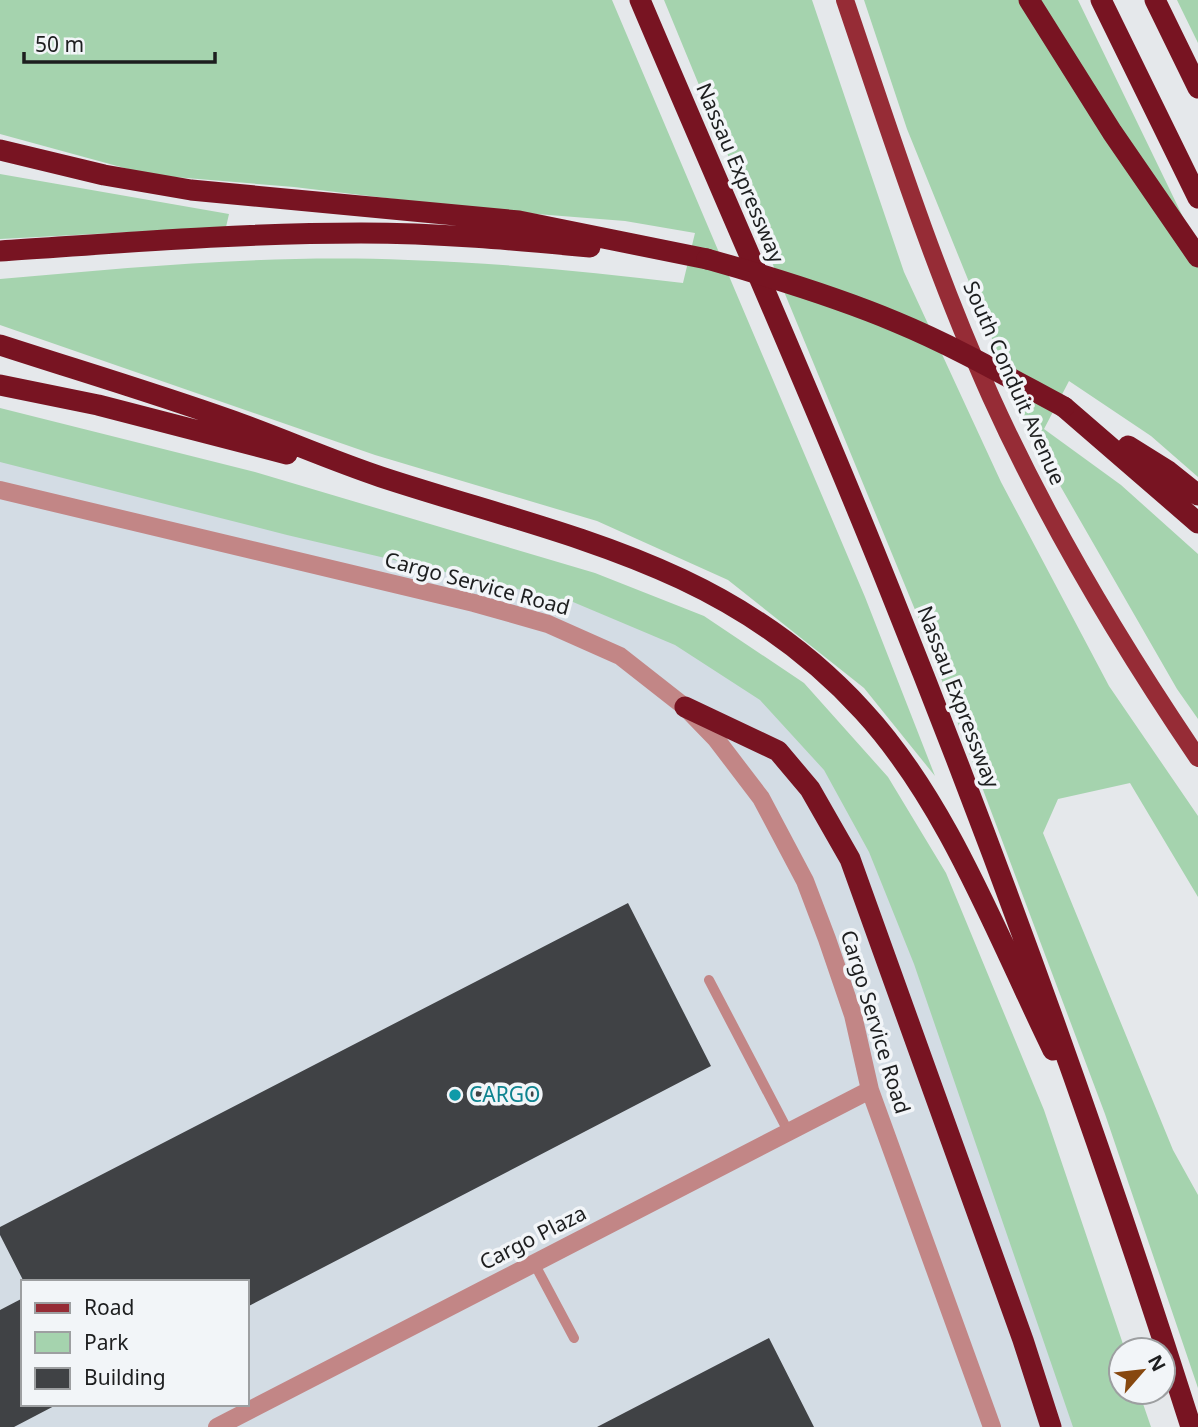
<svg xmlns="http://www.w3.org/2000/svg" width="1198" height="1427" font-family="'Noto Sans',sans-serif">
  <rect width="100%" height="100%" fill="#e5e8eb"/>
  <path fill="#d3dce4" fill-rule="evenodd" d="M0,447L639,601L722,645L873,815L1092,1427H0ZM23,1282H247V1404H23Z"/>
  <path fill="#a5d3ae" d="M0,0H612L865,597L935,776L864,688L728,580L597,521L375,455L0,325V279C135,267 273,254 408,260C500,263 592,272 683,283L695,233L625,221L486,210L294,187L150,175L0,134Z
    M664,0H812L904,272L1001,482L1109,686L1198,816V897L1130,783L1058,799L1043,833L1173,1150L1198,1195V1388L1105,1114L918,617Z
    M864,0H1078L1198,248V477L1151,436L1069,381L1044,429L1121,485L1198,554V719L1177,689L1031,435L907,129Z
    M1177,0H1198V43Z
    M0,174L229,214L226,227L0,239Z
    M0,408L255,472L595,573L704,616L804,683L888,777L946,873L1044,1110L1125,1350H1121V1392H1139L1151,1427H1073L914,964L869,852L824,770L760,700L675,645L573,602L287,535L0,462Z"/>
  <path fill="#404245" d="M628,903L711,1066L247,1307V1282H24L0,1235V1227Z
    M23,1298V1404H58L14,1427H0V1310Z
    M769,1338L814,1427H597Z"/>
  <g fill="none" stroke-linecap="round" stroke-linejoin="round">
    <path stroke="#c28686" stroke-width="10" d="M709,980L788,1131
      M534,1263L574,1338"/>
    <path stroke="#c28686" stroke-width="18" d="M0,490L474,603L548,624L620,656L685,707L716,739L761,798L805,881L827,939L853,1015L870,1090L992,1427
      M217,1427L870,1090"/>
    <path stroke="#962c36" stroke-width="18" d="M845,0C890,133 933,268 991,397C1048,523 1120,643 1198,758"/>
    <path stroke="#781422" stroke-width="21" d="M640,0C723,196 810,390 889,588C1000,864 1101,1143 1191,1427
      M1029,0L1112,132L1198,257
      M1101,0L1198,198
      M1155,0L1198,88
      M0,150L104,175L191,190L519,221L707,259
      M0,251C120,243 241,233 361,233C438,233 514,240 590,247
      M0,345C77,370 154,393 230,420C281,438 330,460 381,477C561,536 728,563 863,711C948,803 998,938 1053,1050
      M0,385L98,405L287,454
      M1064,407L1198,523
      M1128,446L1168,471L1198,495
      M685,707L778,751L810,789L850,859L1023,1340L1051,1427"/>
    <path stroke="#781422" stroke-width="21" d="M707,259C771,277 834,296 896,322C954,346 1008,377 1064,407"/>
  </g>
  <circle fill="#0f9aa8" stroke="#f2f5f8" stroke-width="2.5" cx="455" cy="1095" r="7"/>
  <g text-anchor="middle" stroke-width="7" stroke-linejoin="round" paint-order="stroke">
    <g font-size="21" fill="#1d1e1f" stroke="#f2f5f8">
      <text transform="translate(740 173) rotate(67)" y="7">Nassau Expressway</text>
      <text transform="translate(1014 383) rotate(66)" y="7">South Conduit Avenue</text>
      <text transform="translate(477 584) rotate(15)" y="7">Cargo Service Road</text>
      <text transform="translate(958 697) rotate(69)" y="7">Nassau Expressway</text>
      <text transform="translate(875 1022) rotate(73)" y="7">Cargo Service Road</text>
      <text transform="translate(533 1238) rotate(-27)" y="7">Cargo Plaza</text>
    </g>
    <g font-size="21" fill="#0d838f" stroke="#f2f5f8" text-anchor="start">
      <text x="469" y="1102">CARGO</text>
    </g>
  </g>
  <rect x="21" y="1280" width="228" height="126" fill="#f2f5f8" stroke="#9d9fa1" stroke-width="2"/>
  <rect x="35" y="1303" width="35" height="10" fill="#962c36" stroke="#9d9fa1" stroke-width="2"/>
  <text x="84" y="1315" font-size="21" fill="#1d1e1f">Road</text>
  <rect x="35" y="1332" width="35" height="21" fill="#a5d3ae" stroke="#9d9fa1" stroke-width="2"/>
  <text x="84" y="1350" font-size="21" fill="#1d1e1f">Park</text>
  <rect x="35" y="1368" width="35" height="21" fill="#404245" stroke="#9d9fa1" stroke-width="2"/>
  <text x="84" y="1385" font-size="21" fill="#1d1e1f">Building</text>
  <g transform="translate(1142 1371) rotate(62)"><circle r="33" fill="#f2f5f8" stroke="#9d9fa1" stroke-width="2"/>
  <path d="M0-5L12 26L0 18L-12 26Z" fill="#87480f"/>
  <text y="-10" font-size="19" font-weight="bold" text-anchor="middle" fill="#1d1e1f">N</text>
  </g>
  <path d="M24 52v10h191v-10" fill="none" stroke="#1d1e1f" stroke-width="3.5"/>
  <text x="35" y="52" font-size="21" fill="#1d1e1f" stroke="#f2f5f8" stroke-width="5" paint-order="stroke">50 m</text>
</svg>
